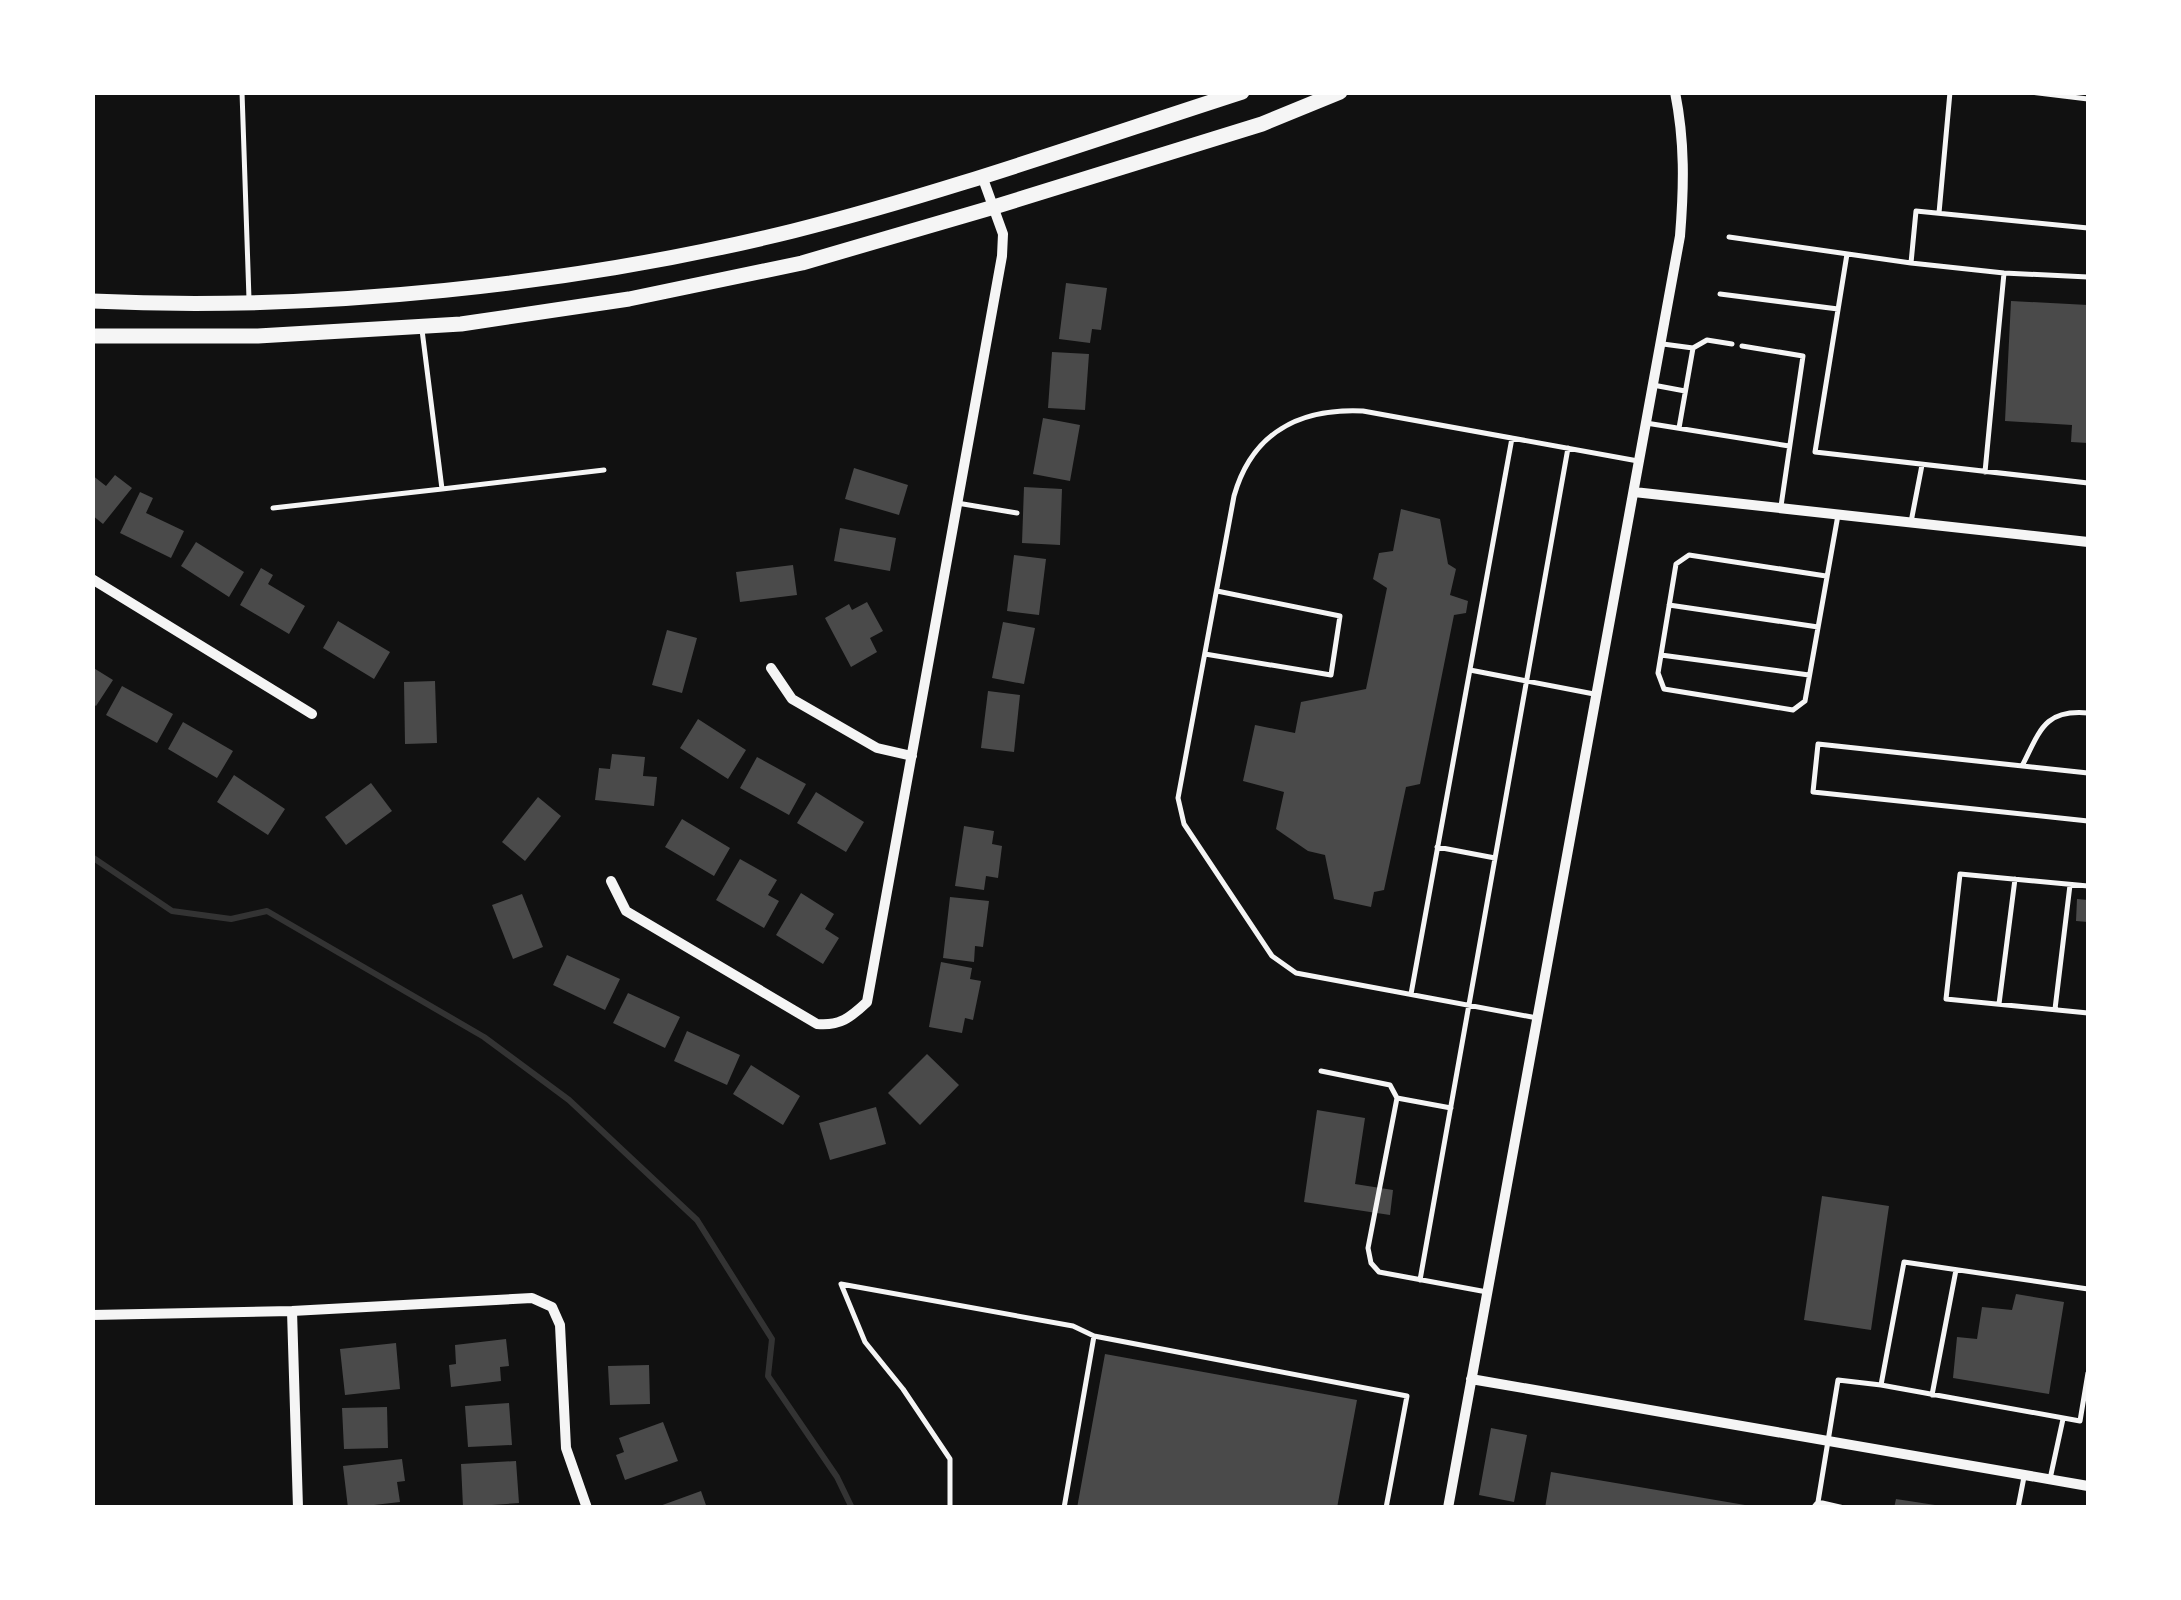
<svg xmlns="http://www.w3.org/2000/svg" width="2181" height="1600" font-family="Poppins,sans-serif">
  <rect width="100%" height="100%" fill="#111"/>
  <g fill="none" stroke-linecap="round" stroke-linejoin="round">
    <path stroke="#333" stroke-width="6" d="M92,857L172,911L231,919L267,911L484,1037L569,1100L697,1220L772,1339L768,1376L837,1477L852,1508"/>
  </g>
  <path fill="#4a4a4a" d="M1066,283L1107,288L1101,330L1092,329L1090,343L1059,339Z
    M2011,301L2088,305V443L2071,442L2072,425L2005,421Z
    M1052,352L1089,354L1085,410L1048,408Z
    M1043,418L1080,425L1070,481L1033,474Z
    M854,468L908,485L899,515L845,499Z
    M92,475L106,486L115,475L132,488L103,524L92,515Z
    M1024,487L1062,489L1060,545L1022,543Z
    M140,492L153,498L146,513L184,531L171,558L120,533Z
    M1401,509L1440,519L1448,564L1456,569L1450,595L1468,601L1466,613L1454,615L1420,784L1406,787L1384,890L1374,892L1371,907L1334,899L1325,855L1308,851L1276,829L1284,792L1243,781L1255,725L1295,733L1301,702L1366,689L1387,588L1373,579L1379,553L1393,551Z
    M840,528L896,538L890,571L834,561Z
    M196,542L244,572L229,597L181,566Z
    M1014,555L1046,559L1039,615L1007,611Z
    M793,565L797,595L740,602L736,572Z
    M261,568L273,575L268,584L305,606L289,634L240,605Z
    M867,602L883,631L870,638L877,652L851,667L825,618L849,604L852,610Z
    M338,621L390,652L374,679L323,648Z
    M1003,622L1035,628L1024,684L992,678Z
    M667,630L697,638L682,693L652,685Z
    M92,667L113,680L96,706L92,703Z
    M435,681L437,743L405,744L404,682Z
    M122,686L173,714L157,743L106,715Z
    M988,691L1020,695L1014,752L981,748Z
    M698,719L746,750L728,779L680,748Z
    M183,722L233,751L217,778L168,749Z
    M612,754L645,757L643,776L657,777L654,806L595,800L599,768L610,769Z
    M757,757L806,784L789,815L740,788Z
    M234,775L285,809L268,835L217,802Z
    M371,783L392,811L346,845L325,817Z
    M816,792L864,822L846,852L797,823Z
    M538,797L561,816L525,861L502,842Z
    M682,819L730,848L714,876L665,847Z
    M964,826L994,831L992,844L1002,846L998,878L986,876L984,890L955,886Z
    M740,859L777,880L768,895L779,901L764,928L716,900Z
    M801,893L834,914L825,929L839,938L823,964L776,935Z
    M522,894L543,947L513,959L492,905Z
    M950,897L989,901L983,947L975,946L974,962L943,958Z
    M2077,899L2088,900V922L2076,921Z
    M567,955L620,979L605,1010L553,985Z
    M941,962L972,968L970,979L981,981L973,1020L965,1018L962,1033L929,1027Z
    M628,993L680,1017L665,1048L613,1023Z
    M687,1031L740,1055L727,1085L674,1061Z
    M927,1054L959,1085L920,1125L888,1093Z
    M751,1065L800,1096L783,1125L733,1094Z
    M876,1107L886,1144L830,1160L819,1123Z
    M1317,1110L1365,1118L1355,1184L1393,1190L1390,1215L1304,1202Z
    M1822,1196L1889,1206L1871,1330L1804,1320Z
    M2016,1294L2064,1302L2049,1394L1953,1378L1957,1337L1977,1339L1982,1307L2012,1310Z
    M506,1339L509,1366L500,1367L501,1381L451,1387L449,1365L456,1364L455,1345Z
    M396,1343L400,1389L345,1395L340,1349Z
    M1105,1354L1357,1400L1337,1508H1077Z
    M649,1365L650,1404L610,1405L608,1366Z
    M509,1403L512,1445L468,1447L465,1406Z
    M387,1407L388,1448L344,1449L342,1408Z
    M663,1422L678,1461L625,1480L616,1455L624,1452L619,1438Z
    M1491,1428L1527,1435L1514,1502L1479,1495Z
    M402,1459L405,1481L397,1482L400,1502L348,1508L343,1466Z
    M516,1461L519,1503L463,1507L461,1464Z
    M1551,1472L1745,1505V1508H1545Z
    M701,1491L707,1508H657V1507Z
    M1896,1499L1935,1505V1508H1894Z"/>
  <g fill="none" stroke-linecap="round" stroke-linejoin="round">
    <path stroke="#f5f5f5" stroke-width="5" d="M242,92L249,299
      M2029,92L2088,99
      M1939,213L1950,92
      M1729,237L1911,263L1916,211L2088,228
      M1847,254L1815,452L2088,483
      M1911,263L2004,273L2088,277
      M1720,294L1838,309
      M422,330L442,489L604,470
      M1663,344L1693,348L1707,340L1732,344
      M1742,346L1803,356L1781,506
      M1653,385L1685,391
      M1646,423L1789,446
      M1679,428L1693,348
      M1985,472L2004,273
      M957,503L1017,513
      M273,508L442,489
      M1911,522L1922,465
      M1826,576L1689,555L1676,564L1658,673L1664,689L1793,710L1805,701L1838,515
      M1669,605L1818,627
      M1205,654L1331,675L1340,616L1217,591
      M1661,655L1809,675
      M1470,670L1594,694
      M2022,766C2040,731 2044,709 2088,713
      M2088,773L1818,744L1813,792L2088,821
      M1437,847L1495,858
      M2088,886L1960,874L1946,999L2088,1013
      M1411,994L1512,438
      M1999,1004L2015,879
      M2055,1009L2070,885
      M1537,1018L1296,973L1272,956L1184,824L1178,798L1234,496C1252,433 1299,408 1363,411L1638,461
      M1321,1071L1390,1085L1397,1098L1451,1108
      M1397,1098L1368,1248L1371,1263L1379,1272L1487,1292
      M1420,1280L1568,448
      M1881,1385L2080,1421L2088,1373
      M1932,1395L1956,1270
      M2050,1479L2063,1419
      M1818,1502L1844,1508
      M950,1508V1459L903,1389L865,1342L841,1284L1073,1326L1094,1336
      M1064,1508L1094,1336L1407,1396L1386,1508
      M1813,1508L1818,1502L1838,1380L1881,1385L1904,1262L2088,1289
      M2018,1508L2024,1477"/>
    <path stroke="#f5f5f5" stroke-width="10" d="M1634,492L2088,542
      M92,579L312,714
      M771,668L792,699L877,748L912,756
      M611,881L626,911L817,1024C840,1026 850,1018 867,1002L1002,256L1003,234L982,176
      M292,1311L298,1508
      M92,1315L292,1311L532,1298L552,1307L560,1325L566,1448L587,1508
      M1471,1379L2088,1486
      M1448,1508L1680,236C1684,186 1685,142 1675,92"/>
    <path stroke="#f5f5f5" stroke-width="15" d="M92,301C317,312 574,285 793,231C944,193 1093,140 1242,92
      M92,336H258L461,324L629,299L802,263L994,207L1262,124L1340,92"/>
  </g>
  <rect width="2181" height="1600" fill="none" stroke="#ffffff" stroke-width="190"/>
</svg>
